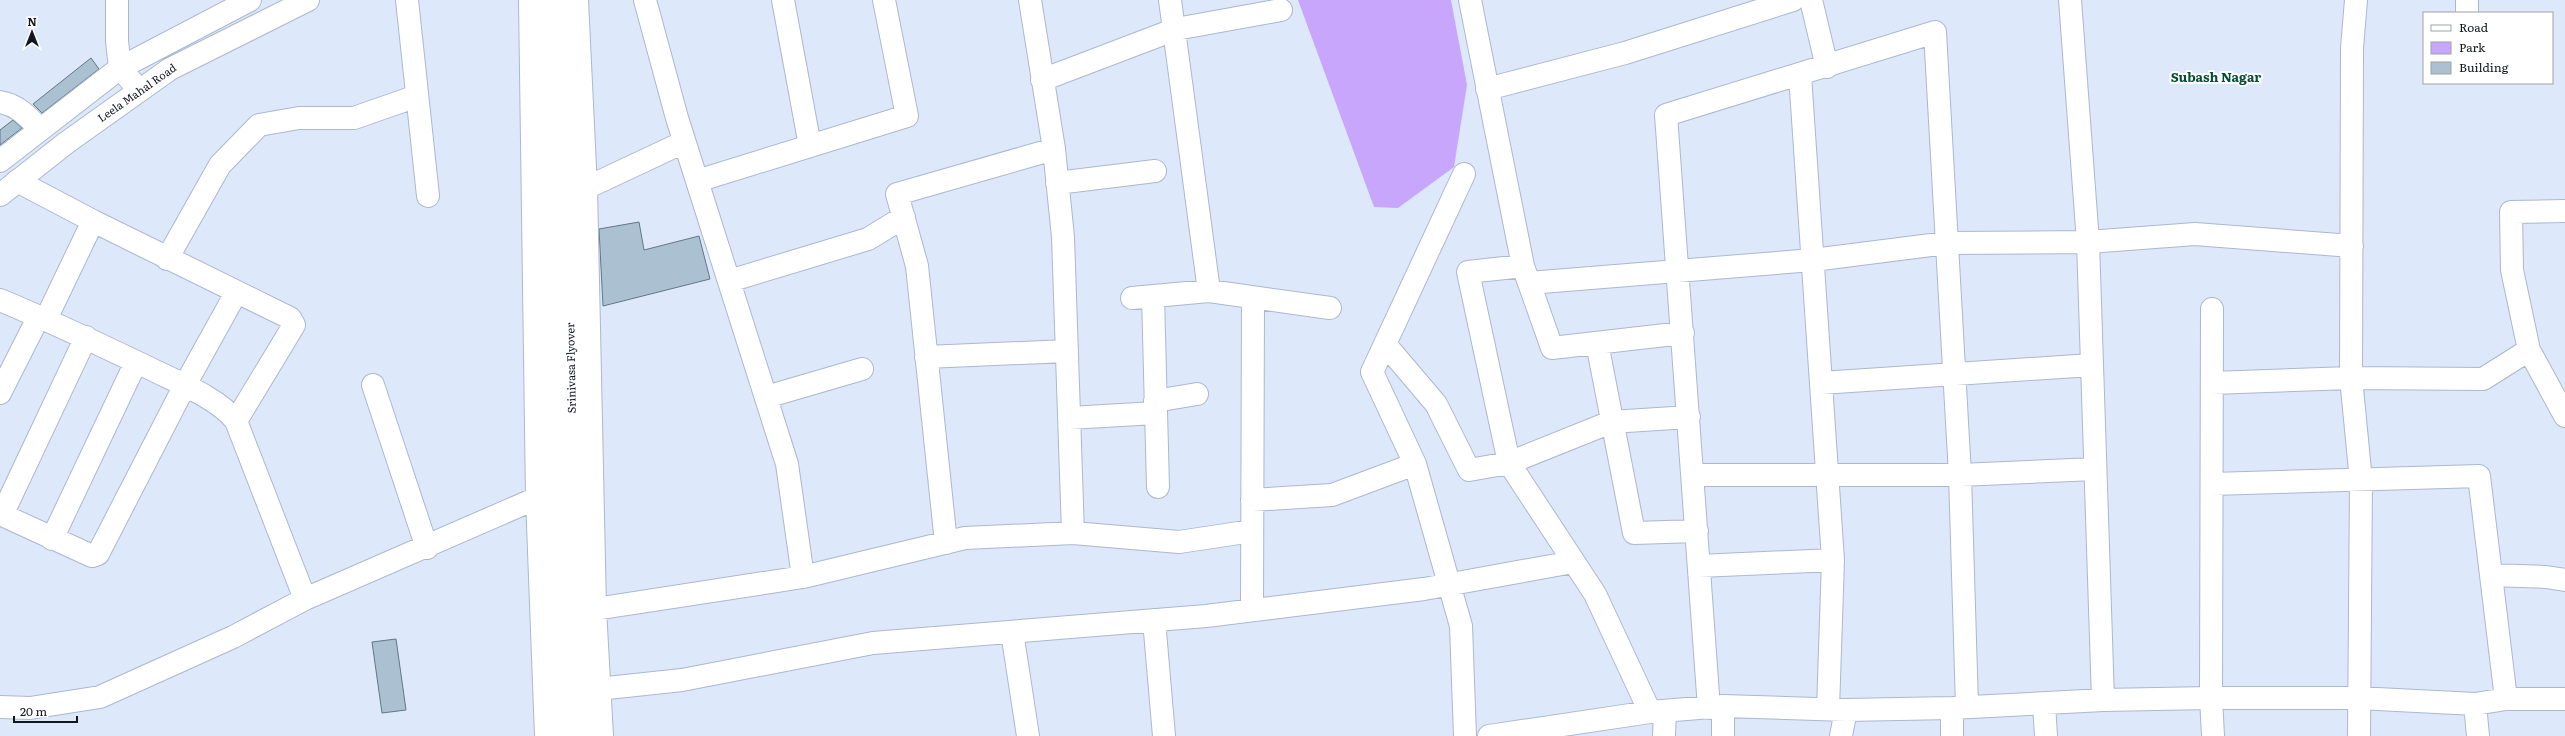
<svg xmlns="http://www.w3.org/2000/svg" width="2565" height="736" font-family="Literata,serif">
  <rect width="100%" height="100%" fill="#dde8fb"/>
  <path fill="#c7a6fb" d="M1298,0H1451L1467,85L1454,167L1398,208L1374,207Z"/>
  <path fill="#abc1d2" stroke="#617686" d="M91,58L99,69L42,113L33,104Z
    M13,120L22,128L0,145V130Z
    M639,222L644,250L699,236L710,279L603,306L599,229Z
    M396,639L406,710L382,713L372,642Z"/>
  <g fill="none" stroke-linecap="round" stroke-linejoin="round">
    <defs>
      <path id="minor" d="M117,0V41L120,68L139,90
        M407,0L428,196
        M530,0L537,498L546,736
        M577,0L586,188L595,609L602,736
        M645,0L677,118L787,464L803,577
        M783,0L810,146
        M1030,0L1054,149L1063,237L1073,533
        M1170,0L1209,291
        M1470,0L1523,266L1529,283L1813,260L1947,243L2088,242L2195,234L2352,246
        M1811,0L1827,67
        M2070,0L2088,242L2103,700
        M2356,0L2352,48L2351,378L2361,481L2359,736
        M2467,0V13
        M1800,75L1833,560
        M1042,80L1176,29L1281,10
        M1487,89L1625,53L1793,0
        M0,102C18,105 27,116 39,128
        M1464,174L1372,372L1415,464L1461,626L1465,736
        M17,181L93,221L290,318L294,325L236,421
        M697,181L907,116L884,0
        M1057,183L1155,171
        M586,188L684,142
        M2565,211L2511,212L2512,270L2529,350L2565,416
        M167,259L220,165L259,125L299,118H354L417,96
        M1523,266L1468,272L1509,463L1595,594L1650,712
        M729,281L868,239L904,217
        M1529,283L1552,348L1683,333
        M1153,296L1158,487
        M1132,298L1209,291L1330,308
        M0,300C51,321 101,345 151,369C177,382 218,398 236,421L305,599
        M2212,309L2211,698L2213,736
        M46,319L93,221
        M1597,343L1634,533L1697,531
        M1385,344L1436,404L1469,470L1509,463L1611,422L1689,417
        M926,357L1067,351
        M1821,383L2091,365
        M2212,383L2351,378L2483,379L2529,350
        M373,385L427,548
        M0,393L39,316
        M766,397L862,369
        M1155,401L1197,394
        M1069,418L1156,413
        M1693,475H1960L2094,469
        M2212,484L2479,476L2506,699
        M1252,500L1332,495L1415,464
        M0,514L92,556L98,554L185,385L236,293
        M2,515L86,337
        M52,539L136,362
        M946,543L917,266L897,194L1054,149
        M1699,566L1833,560L1828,709
        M2491,575L2546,577L2565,580
        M595,609L803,577L965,538L1073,533L1179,542L1252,531
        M1252,610L1253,298
        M1154,620L1164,736
        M1012,632L1028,736
        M598,689L682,680L873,643L1206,616L1424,589L1573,562
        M2044,704L2046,736
        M2475,704L2478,736
        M0,707L30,708L100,697L233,637L305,599L537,498
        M1709,708L1666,115L1935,32L1960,475L1967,706
        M1489,736L1650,712L1723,706L1846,710L1952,708L2103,700L2211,698H2358L2475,704L2506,699H2565
        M1664,736L1665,712
        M1723,736V706
        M1841,736L1846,710
        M1952,736V708"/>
      <path id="major" d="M546,0L560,736
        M564,0L569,155L571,378L581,736
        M0,161L120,68L250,0
        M0,195L66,143L170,69L308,0"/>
    </defs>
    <use href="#minor" stroke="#abb8ce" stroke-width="24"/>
    <use href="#major" stroke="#abb8ce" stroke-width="24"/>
    <use href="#minor" stroke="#fff" stroke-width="22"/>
    <use href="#major" stroke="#fff" stroke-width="22"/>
  </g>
  <g text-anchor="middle" stroke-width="4" stroke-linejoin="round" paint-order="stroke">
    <g font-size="11" fill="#12161e" stroke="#fff">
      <text transform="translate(137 93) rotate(-35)" y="4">Leela Mahal Road</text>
      <text transform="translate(571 368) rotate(-91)" y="4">Srinivasa Flyover</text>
    </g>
    <g font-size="13" font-weight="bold" fill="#034d33" stroke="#fff">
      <text x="2216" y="82">Subash Nagar</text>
    </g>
  </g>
  <rect x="2423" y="12" width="130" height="72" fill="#ffffff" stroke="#a0a2a5"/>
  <rect x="2431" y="25" width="20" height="6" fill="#ffffff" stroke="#a0a2a5"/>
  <text x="2459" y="32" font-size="12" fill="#12161e">Road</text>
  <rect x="2431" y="42" width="20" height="12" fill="#c7a6fb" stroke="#a0a2a5"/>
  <text x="2459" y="52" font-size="12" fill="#12161e">Park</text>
  <rect x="2431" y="62" width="20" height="12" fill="#abc1d2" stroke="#a0a2a5"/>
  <text x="2459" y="72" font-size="12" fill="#12161e">Building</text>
  <g transform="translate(32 32)" stroke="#ffffff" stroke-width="3" paint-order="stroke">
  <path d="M0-3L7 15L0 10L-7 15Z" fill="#12161e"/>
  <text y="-6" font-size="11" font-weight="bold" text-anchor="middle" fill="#12161e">N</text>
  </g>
  <path d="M14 716v6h63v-6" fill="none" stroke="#12161e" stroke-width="2"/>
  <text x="20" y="716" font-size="12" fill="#12161e" stroke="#ffffff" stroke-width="3" paint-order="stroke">20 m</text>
</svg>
